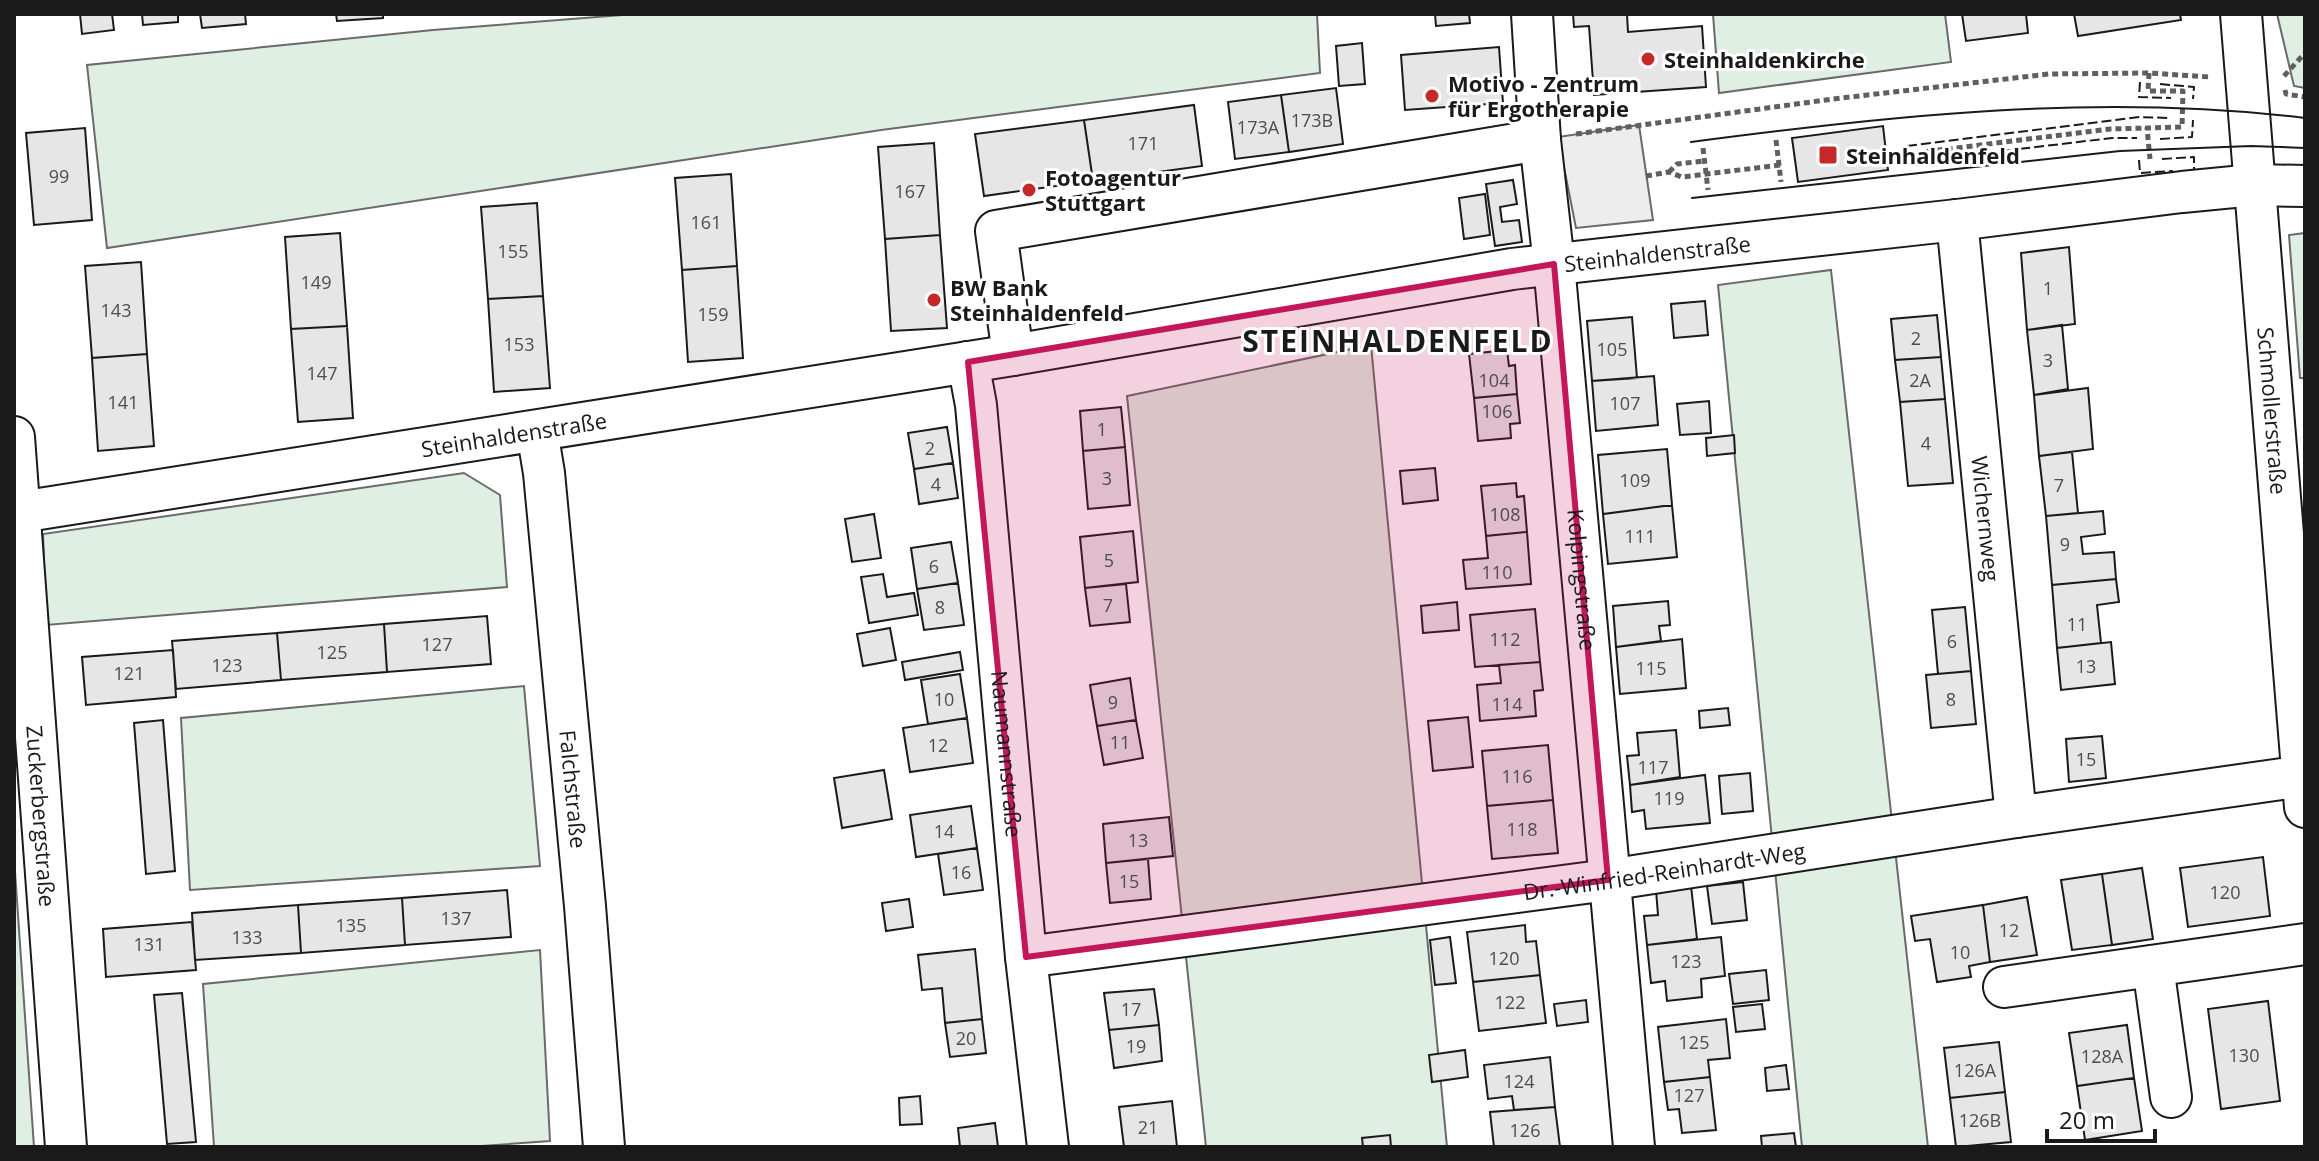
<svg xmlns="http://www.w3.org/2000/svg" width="2319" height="1161" viewBox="0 0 2319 1161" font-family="'Open Sans',sans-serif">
  <rect width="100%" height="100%" fill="#fff"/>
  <path fill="#e0efe3" stroke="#6a6a6a" stroke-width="2" d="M635 14H1317L1320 73 881 130 107 248 87 65 433 30Z
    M1713 14H1945L1951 62 1719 93Z
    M2277 14H2305V88L2294 86Z
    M2305 233V378H2300L2289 235Z
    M1831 270 1928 1147H1802L1718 285Z
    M1371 345 1447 1147H1206L1127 396Z
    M464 473 500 495 507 587 46 625 43 534Z
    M524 686 540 866 190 890 181 718Z
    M14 857 34 1147H14Z
    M540 950 550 1141 467 1147H214L203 984Z"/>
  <path fill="#ededed" stroke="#6a6a6a" stroke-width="2" d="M1639 125 1653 220 1576 228 1558 137Z"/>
  <path fill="#e6e6e6" stroke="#1a1a1a" stroke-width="2" d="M80 14H112L114 30 82 34Z
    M142 14H178V22L143 25Z
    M200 14H245L246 24 202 28Z
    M336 14H383V18L337 21Z
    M1435 14H1469L1470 23 1436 26Z
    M1573 14H1627L1628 32 1702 26 1706 87 1594 95 1589 26 1574 27Z
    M1962 14H2026L2028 33 1966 41Z
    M2074 14H2180L2181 20 2078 36Z
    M1362 43 1365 84 1339 86 1336 46Z
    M1499 47 1503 103 1405 110 1401 55Z
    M1336 88 1343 144 1289 152 1281 95Z
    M1281 95 1289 152 1235 159 1228 102Z
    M1194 105 1202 166 1093 181 1084 120Z
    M1084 120 1093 181 984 196 975 134Z
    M1883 126 1888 170 1798 182 1792 138Z
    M85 128 92 220 34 225 26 133Z
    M934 143 940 235 885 239 878 147Z
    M731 174 737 266 682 270 675 178Z
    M1513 180 1517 204 1500 207 1502 222 1519 220 1522 242 1495 246 1486 184Z
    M1485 194 1490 235 1464 239 1459 198Z
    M537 203 543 296 488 299 481 207Z
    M340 233 347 326 291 329 285 237Z
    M940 235 947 328 891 331 885 239Z
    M2069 247 2075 324 2027 330 2021 253Z
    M141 262 147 354 92 358 85 266Z
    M737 266 743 358 688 362 682 270Z
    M543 296 550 388 494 392 488 299Z
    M1705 301 1708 335 1674 338 1671 304Z
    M1937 315 1941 357 1895 360 1891 319Z
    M1632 317 1637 378 1592 381 1587 321Z
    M2062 325 2068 389 2034 395 2027 330Z
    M347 326 353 418 298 422 291 329Z
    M1507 350 1509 366 1515 365 1517 394 1474 398 1469 354Z
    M147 354 154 446 98 451 92 358Z
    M1941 357 1945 399 1900 402 1895 360Z
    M1654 376 1658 425 1596 431 1592 381Z
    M2088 388 2093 449 2039 456 2034 395Z
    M1517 394 1520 423 1510 424 1511 438 1478 441 1474 398Z
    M1945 399 1953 483 1908 486 1900 402Z
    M1709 401 1711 433 1680 435 1677 404Z
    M1121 407 1125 447 1083 451 1080 411Z
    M947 427 953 463 914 469 908 433Z
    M1734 435 1735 453 1707 456 1706 438Z
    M1125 447 1130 505 1088 509 1083 451Z
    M1667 449 1672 505 1603 514 1598 455Z
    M2072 452 2078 513 2046 516 2039 456Z
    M953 463 958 498 919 504 914 469Z
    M1435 468 1438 500 1403 504 1400 471Z
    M1516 483 1517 497 1524 496 1527 532 1486 536 1481 486Z
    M1672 505 1677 557 1608 564 1603 514Z
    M2103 511 2105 534 2081 537 2083 554 2114 552 2116 579 2052 585 2046 516Z
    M874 514 881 558 852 562 845 519Z
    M1133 531 1138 582 1085 588 1080 537Z
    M1527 532 1531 584 1466 589 1463 560 1488 558 1486 536Z
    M951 542 958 583 917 589 911 548Z
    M883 574 887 597 914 593 918 615 869 623 861 577Z
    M2116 579 2119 602 2097 605 2101 643 2057 648 2052 585Z
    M958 583 964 625 924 630 917 589Z
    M1126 584 1130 622 1090 626 1085 588Z
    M1668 601 1670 625 1659 626 1661 641 1616 647 1613 606Z
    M1457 602 1459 630 1423 633 1421 606Z
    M1965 607 1971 671 1938 674 1932 610Z
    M1535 609 1540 662 1475 667 1470 615Z
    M487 616 491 664 387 672 384 624Z
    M384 624 387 672 281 680 277 633Z
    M890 628 896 660 863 666 857 634Z
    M277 633 281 680 176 689 172 641Z
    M1682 639 1686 688 1620 694 1616 647Z
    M2111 642 2115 684 2061 690 2057 648Z
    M173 650 176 697 86 705 82 657Z
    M960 652 963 670 905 680 902 662Z
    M1540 662 1543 690 1534 691 1536 716 1480 721 1477 685 1501 683 1499 665Z
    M1971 671 1976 724 1931 728 1926 675Z
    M960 674 967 718 928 724 921 680Z
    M1130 678 1136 720 1097 726 1090 685Z
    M1728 708 1730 725 1700 728 1699 711Z
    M1468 717 1473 767 1433 771 1428 721Z
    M967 718 973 763 910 772 903 728Z
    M163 720 175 871 146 874 134 723Z
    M1136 720 1143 758 1104 765 1097 726Z
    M1676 730 1680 777 1630 785 1627 756 1639 755 1637 733Z
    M2102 736 2106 778 2069 782 2066 739Z
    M1548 745 1553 800 1487 806 1482 751Z
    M884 770 892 819 842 828 834 778Z
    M1750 773 1753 811 1722 814 1719 776Z
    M1705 775 1710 823 1646 829 1644 810 1632 812 1630 785Z
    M1553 800 1558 853 1492 859 1487 806Z
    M971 806 977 848 916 857 910 815Z
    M1169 817 1173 856 1106 863 1103 824Z
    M977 848 983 890 944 895 938 854Z
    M2263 857 2270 916 2188 927 2180 868Z
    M1148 859 1151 899 1110 903 1106 863Z
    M2142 868 2153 939 2112 945 2102 874Z
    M2102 874 2112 945 2072 950 2061 880Z
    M1743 882 1747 920 1712 924 1707 886Z
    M1691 886 1697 939 1647 945 1644 916 1658 915 1656 890Z
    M507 890 511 937 405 945 402 898Z
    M2027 897 2037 955 1990 962 1983 905Z
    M402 898 405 945 301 953 298 905Z
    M909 899 913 927 886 931 882 903Z
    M298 905 301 953 195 960 192 913Z
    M1983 905 1990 962 1969 966 1971 977 1937 982 1930 939 1915 941 1911 916Z
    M192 922 196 970 106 977 103 929Z
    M1525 925 1526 942 1536 941 1540 975 1473 982 1467 932Z
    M1450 937 1456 983 1435 985 1430 940Z
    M1721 937 1725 976 1701 979 1702 997 1667 1001 1665 981 1651 983 1647 945Z
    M975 949 982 1019 945 1023 942 988 922 990 918 955Z
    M1766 970 1769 1000 1733 1004 1729 974Z
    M1540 975 1546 1023 1479 1031 1473 982Z
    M1154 989 1159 1025 1109 1030 1104 993Z
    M182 993 196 1142 167 1144 154 995Z
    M1586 1000 1588 1022 1557 1026 1554 1004Z
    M2268 1001 2280 1101 2221 1109 2208 1009Z
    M1762 1004 1765 1029 1736 1032 1733 1007Z
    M982 1019 986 1053 950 1057 945 1023Z
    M1726 1019 1730 1058 1708 1060 1710 1077 1664 1082 1658 1027Z
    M1159 1025 1162 1061 1114 1068 1109 1030Z
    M2127 1025 2134 1078 2077 1086 2069 1033Z
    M1999 1042 2005 1092 1950 1098 1944 1048Z
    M1465 1050 1468 1077 1432 1082 1429 1055Z
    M1550 1057 1555 1107 1514 1110 1512 1096 1488 1099 1484 1065Z
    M1786 1065 1789 1089 1767 1091 1765 1068Z
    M1710 1077 1716 1130 1682 1133 1679 1109 1668 1110 1664 1082Z
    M2134 1078 2142 1131 2085 1140 2077 1086Z
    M2005 1092 2011 1142 1956 1147 1950 1098Z
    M920 1096 922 1124 900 1125 899 1098Z
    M1172 1101 1177 1147H1124L1119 1107Z
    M1555 1107 1560 1147H1494L1490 1112Z
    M995 1123 998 1147H960L958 1128Z
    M1794 1133 1796 1147H1762L1761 1136Z
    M1390 1135 1391 1147H1363L1362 1138Z"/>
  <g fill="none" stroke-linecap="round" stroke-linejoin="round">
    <defs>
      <g id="minor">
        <path id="s1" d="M1532 14 1540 140 1554 264 1634 1147"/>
        <path id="s2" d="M2241 14 2305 807"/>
        <path id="s3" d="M1957 220 2016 817"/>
        <path d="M1013 355 996 231 1540 140"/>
        <path id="s4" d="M968 362 976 405 1026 957 1048 1147"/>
        <path id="s5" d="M537 431 544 473 585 906 604 1147"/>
        <path id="s6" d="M14 437 66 1147"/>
        <path id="s7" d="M14 513 1013 355 1512 269 1957 220 2182 192 2254 185 2305 186"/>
        <path id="s8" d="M1026 957 1608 880 2016 817 2303 776"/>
        <path d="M2153 966 2171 1097"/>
        <path d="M2004 987 2305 944"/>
      </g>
    </defs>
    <use href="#minor" stroke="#1a1a1a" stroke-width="44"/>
    <path stroke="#5f5f5f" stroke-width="5" stroke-dasharray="6 4" stroke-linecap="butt" d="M2149 73 2148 91H2183L2182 127 2147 128 2150 159
      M2284 76 2305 53
      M2285 90 2286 94 2305 97
      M1576 134 1833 99 2049 74 2149 73 2210 77
      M1776 140 1781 182
      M1703 148 1708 190
      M1907 154 2110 129 2147 128
      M1669 172 1677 164 1704 161
      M1646 176 1669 172 1682 177 1780 165"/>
    <use href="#minor" stroke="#fff" stroke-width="40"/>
    <path stroke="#1a1a1a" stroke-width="2" d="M1691 142C1895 115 2100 93 2305 118
      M1692 198 2120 151 2251 146 2305 148"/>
    <path stroke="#1a1a1a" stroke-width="2" stroke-dasharray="10 4" stroke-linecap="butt" d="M2140 82 2139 97 2171 98
      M2160 84 2194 87 2193 99
      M2160 139 2192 137 2193 120
      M1907 146 2139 117 2169 118
      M2162 159 2194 157V170
      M2139 160 2140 173 2173 171
      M1909 162 2112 138H2137"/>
  </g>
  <path fill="#c2185b" fill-opacity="0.2" stroke="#c2185b" stroke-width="6" stroke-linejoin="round" d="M1554 264 1608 880 1026 957 968 362Z"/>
  <g fill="#c62828" stroke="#fff" stroke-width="3">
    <circle cx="1648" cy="59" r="8"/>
    <circle cx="1432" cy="96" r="8"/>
    <rect x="1818" y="145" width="20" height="20" rx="4"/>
    <circle cx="1029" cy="190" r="8"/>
    <circle cx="934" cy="300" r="8"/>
  </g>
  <g text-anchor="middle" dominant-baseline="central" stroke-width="6" stroke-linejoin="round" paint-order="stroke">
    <g font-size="18" fill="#4d4d4d">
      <text x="1312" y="120">173B</text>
      <text x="1258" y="127">173A</text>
      <text x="1143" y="143">171</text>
      <text x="59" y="176">99</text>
      <text x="910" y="191">167</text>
      <text x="706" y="222">161</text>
      <text x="513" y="251">155</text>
      <text x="316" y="282">149</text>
      <text x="2048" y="288">1</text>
      <text x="116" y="310">143</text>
      <text x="713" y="314">159</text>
      <text x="1916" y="338">2</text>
      <text x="519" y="344">153</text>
      <text x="1612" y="349">105</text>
      <text x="2048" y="360">3</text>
      <text x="322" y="373">147</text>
      <text x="1494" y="380">104</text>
      <text x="1920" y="380">2A</text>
      <text x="123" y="402">141</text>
      <text x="1625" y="403">107</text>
      <text x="1497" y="411">106</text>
      <text x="1102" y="429">1</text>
      <text x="1926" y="443">4</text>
      <text x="930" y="448">2</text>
      <text x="1107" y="478">3</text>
      <text x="1635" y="480">109</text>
      <text x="936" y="484">4</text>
      <text x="2059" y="485">7</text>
      <text x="1505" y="514">108</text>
      <text x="1640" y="536">111</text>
      <text x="2065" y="544">9</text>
      <text x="1109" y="560">5</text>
      <text x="934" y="566">6</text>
      <text x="1497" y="572">110</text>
      <text x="1108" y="605">7</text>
      <text x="940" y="607">8</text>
      <text x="2077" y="624">11</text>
      <text x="1505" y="639">112</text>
      <text x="1952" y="641">6</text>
      <text x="437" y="644">127</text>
      <text x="332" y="652">125</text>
      <text x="227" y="665">123</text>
      <text x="2086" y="666">13</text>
      <text x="1651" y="668">115</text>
      <text x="129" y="673">121</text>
      <text x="944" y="699">10</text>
      <text x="1951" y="699">8</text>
      <text x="1113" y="702">9</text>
      <text x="1507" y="704">114</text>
      <text x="1120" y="742">11</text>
      <text x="938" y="745">12</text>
      <text x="2086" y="759">15</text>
      <text x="1653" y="767">117</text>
      <text x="1517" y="776">116</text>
      <text x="1669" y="798">119</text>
      <text x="1522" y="829">118</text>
      <text x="944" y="831">14</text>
      <text x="1138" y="840">13</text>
      <text x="961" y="872">16</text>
      <text x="1129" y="881">15</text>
      <text x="2225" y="892">120</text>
      <text x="456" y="918">137</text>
      <text x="351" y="925">135</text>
      <text x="2009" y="930">12</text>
      <text x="247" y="937">133</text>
      <text x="149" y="944">131</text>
      <text x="1960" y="952">10</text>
      <text x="1504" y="958">120</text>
      <text x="1686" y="961">123</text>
      <text x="1510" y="1002">122</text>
      <text x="1131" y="1009">17</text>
      <text x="966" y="1038">20</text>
      <text x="1694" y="1042">125</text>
      <text x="1136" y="1046">19</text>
      <text x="2244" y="1055">130</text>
      <text x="2102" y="1056">128A</text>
      <text x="1975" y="1070">126A</text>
      <text x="1519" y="1081">124</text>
      <text x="1689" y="1095">127</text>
      <text x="1980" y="1120">126B</text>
      <text x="1148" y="1127">21</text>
      <text x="1525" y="1130">126</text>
    </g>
    <g font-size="22" font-weight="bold" fill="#1a1a1a" stroke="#fff" text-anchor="start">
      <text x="1664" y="59">Steinhaldenkirche</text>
      <text x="1448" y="83">Motivo - Zentrum<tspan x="1448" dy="25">für Ergotherapie</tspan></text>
      <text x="1846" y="155">Steinhaldenfeld</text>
      <text x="1045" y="177">Fotoagentur<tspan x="1045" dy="25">Stuttgart</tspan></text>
      <text x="950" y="287">BW Bank<tspan x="950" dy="25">Steinhaldenfeld</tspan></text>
    </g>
    <g font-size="22" fill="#1a1a1a" stroke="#fff">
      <text stroke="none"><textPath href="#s7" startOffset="1664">Steinhaldenstraße</textPath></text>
      <text stroke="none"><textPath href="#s2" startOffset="398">Schmollerstraße</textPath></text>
      <text stroke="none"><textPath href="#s7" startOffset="506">Steinhaldenstraße</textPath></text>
      <text stroke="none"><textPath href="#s3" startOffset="300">Wichernweg</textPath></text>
      <text stroke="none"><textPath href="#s1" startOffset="568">Kolpingstraße</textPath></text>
      <text stroke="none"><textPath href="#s4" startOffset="394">Naumannstraße</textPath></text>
      <text stroke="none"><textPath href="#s5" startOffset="360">Falchstraße</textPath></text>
      <text stroke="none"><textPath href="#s6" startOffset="380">Zuckerbergstraße</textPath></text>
      <text stroke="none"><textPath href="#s8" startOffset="644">Dr.-Winfried-Reinhardt-Weg</textPath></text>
    </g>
    <g font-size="30" font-weight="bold" letter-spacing="2" fill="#1a1a1a" stroke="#fff">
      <text x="1398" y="340">STEINHALDENFELD</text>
    </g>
  </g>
  <rect width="2319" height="1161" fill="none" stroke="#1a1a1a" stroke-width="32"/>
  <path d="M2047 1129v12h108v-12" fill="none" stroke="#1a1a1a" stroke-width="4"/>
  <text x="2059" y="1129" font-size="24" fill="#1a1a1a" stroke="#ffffff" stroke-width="6" paint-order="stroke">20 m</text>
</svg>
